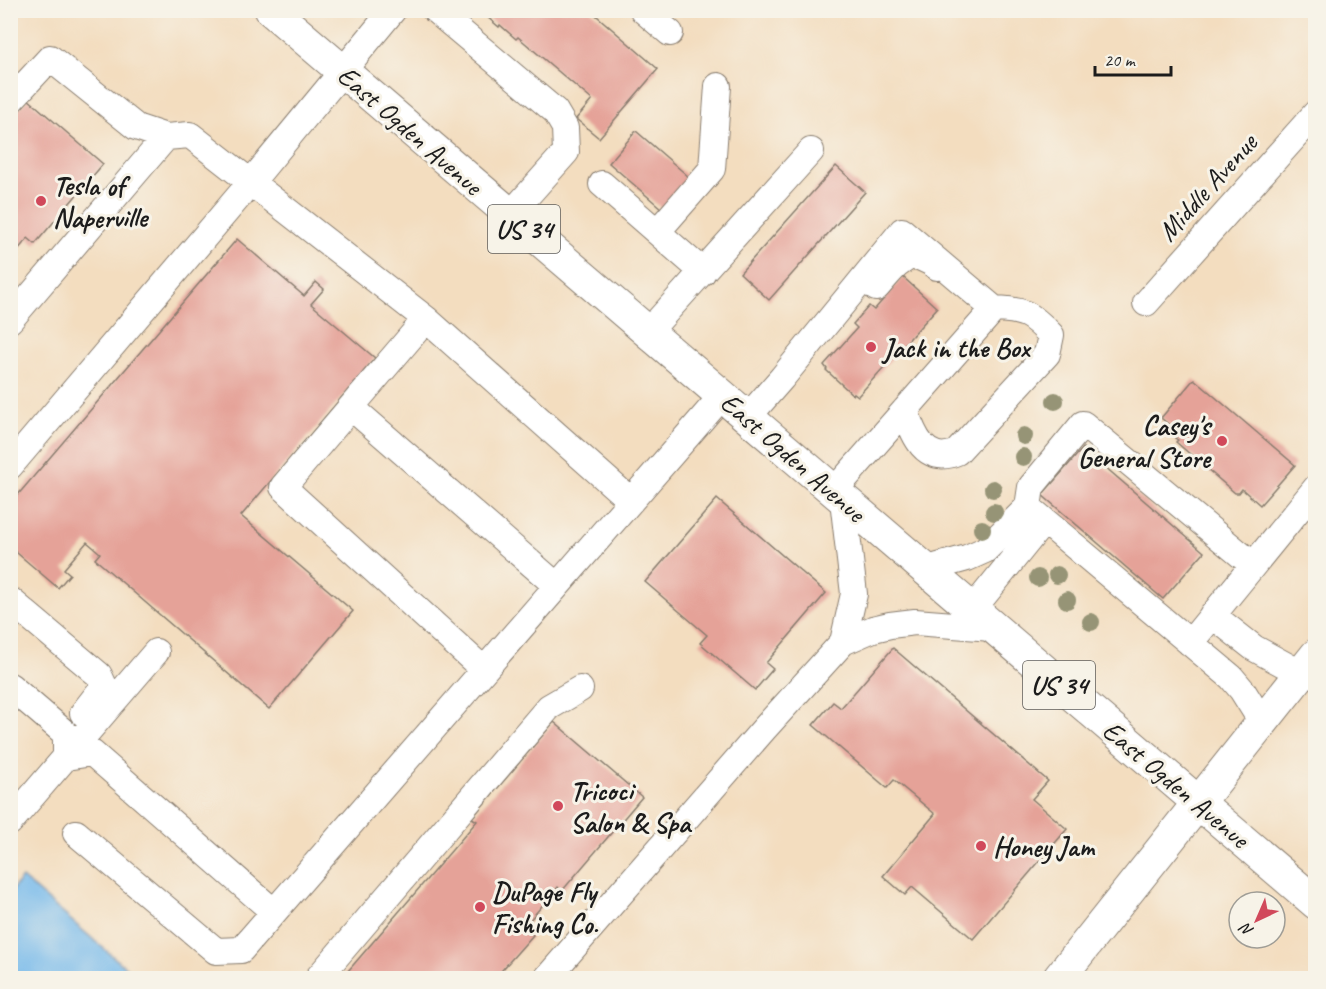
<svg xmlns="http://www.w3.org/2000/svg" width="1326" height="989" viewBox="0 0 1326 989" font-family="Caveat,sans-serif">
  <rect width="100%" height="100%" fill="#f7f3e8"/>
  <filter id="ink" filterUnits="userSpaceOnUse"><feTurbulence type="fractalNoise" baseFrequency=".0167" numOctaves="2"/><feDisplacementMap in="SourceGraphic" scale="12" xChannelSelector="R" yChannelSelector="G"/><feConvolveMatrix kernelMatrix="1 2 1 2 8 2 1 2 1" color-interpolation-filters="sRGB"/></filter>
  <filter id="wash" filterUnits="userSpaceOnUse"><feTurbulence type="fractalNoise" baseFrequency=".008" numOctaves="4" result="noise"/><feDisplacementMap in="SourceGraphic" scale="24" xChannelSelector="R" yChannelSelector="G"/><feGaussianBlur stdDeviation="1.35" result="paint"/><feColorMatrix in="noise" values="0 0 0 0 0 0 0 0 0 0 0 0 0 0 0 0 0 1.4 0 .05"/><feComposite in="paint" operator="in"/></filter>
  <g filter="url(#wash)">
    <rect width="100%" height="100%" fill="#f3ddbf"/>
    <path fill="#76b9eb" stroke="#496a84" stroke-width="1.5" d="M22 878 138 978H11V891Z"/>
    <g id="blocks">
      <path fill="#e5a298" d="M479 10H590L658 69 599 138 576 119 592 100 518 37 516 39 500 25 499 27Z
        M28 99 103 164 35 244 28 238 10 259V119Z
        M636 131 689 177 662 209 609 163Z
        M836 166 865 192 769 300 740 273Z
        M237 239 304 296 316 282 324 289 311 304 375 358 241 516 353 611 269 709 95 559 100 553 87 542 64 569 70 574 58 588 10 547V504Z
        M903 277 937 308 858 396 854 393 853 395 826 370 827 369 824 365 857 328 853 324 869 306 874 310Z
        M1194 379 1295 465 1260 505 1242 489 1239 493H1235L1176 442 1178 440 1175 438 1179 433 1161 418Z
        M1083 448 1204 552 1163 599 1042 495Z
        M717 499 826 593 766 663 773 669 755 690 700 643 707 635 645 582Z
        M893 648 1048 781 1032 799 1067 829 973 939 912 887 905 895 883 876 935 814 894 780 887 788 813 725 833 702 841 708Z
        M554 722 642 797 562 891 558 887 524 927 533 935 495 978H342L477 821 472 818Z"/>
    </g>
  </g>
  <g filter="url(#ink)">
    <use href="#blocks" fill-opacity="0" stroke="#887c6e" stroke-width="1.5"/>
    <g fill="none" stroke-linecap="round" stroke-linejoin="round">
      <defs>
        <path id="minor" d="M435 10 555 111 565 128 566 152 509 216
          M643 10 670 33
          M10 101 50 58 136 127 166 137 190 135 426 319 631 501
          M602 184 703 272
          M657 232 712 169 718 86
          M876 288C888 275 897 260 915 255L930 262 937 267
          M1146 303 1316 113
          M426 319 283 487 484 670
          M10 320 166 137
          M648 332 811 151
          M351 407 557 586
          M905 410C913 434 925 466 957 452L1047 354 1051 335C1030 313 1024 310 994 309
          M747 418 782 378 902 231 994 309 833 492
          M10 466 252 181 393 10
          M1253 565 1083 424 1031 487 1028 507 1231 677 1242 690 1262 722
          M924 570 967 558 985 550 1028 507
          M10 600 99 675 104 686 83 713
          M972 610 1044 521
          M1212 615 1254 648 1300 673
          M843 642 854 594 843 500
          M1190 643 1316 488
          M10 686 66 734V757
          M66 757 92 753 274 912
          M10 822 156 652
          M76 833 216 951 241 950 722 396
          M318 978 549 707 580 689
          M547 978 764 729 843 642 873 629 890 625 915 622 992 628"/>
        <path id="major" d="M271 10 1316 903
          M1059 978 1316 655"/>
      </defs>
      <use href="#minor" stroke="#887c6e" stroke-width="28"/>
      <use href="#major" stroke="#887c6e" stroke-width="34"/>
      <use href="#minor" stroke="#fff" stroke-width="26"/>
      <use href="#major" stroke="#fff" stroke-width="32"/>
    </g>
    <g fill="#969476">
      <circle cx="1055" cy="401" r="9"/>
      <circle cx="1024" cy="436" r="9"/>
      <circle cx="1023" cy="457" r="9"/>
      <circle cx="993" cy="489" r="9"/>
      <circle cx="994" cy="512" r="9"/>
      <circle cx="982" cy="529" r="9"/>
      <circle cx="1057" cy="575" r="9"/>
      <circle cx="1038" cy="578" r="9"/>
      <circle cx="1067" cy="600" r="9"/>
      <circle cx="1091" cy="622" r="9"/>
    </g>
  </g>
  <g fill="#d1495b" stroke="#f7f3e8" stroke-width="2">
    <circle cx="41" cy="201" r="6"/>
    <circle cx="871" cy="347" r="6"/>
    <circle cx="1222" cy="441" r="6"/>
    <circle cx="558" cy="806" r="6"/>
    <circle cx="981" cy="846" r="6"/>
    <circle cx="480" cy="907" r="6"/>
  </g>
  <g text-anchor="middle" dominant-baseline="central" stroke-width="6" stroke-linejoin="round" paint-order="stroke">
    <g fill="#f7f3e8" stroke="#5e5c59" stroke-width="1.5">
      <rect x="488" y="205" width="72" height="48" rx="4.5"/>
      <rect x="1023" y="661" width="72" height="48" rx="4.5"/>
    </g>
    <g font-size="27" font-weight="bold" fill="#1c1c1c">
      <text x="524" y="229">US 34</text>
      <text x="1059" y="685">US 34</text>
    </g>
    <g font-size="28" fill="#1c1c1c" stroke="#f7f3e8">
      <text transform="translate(410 130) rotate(41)">East Ogden Avenue</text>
      <text transform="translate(1207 187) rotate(-48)">Middle Avenue</text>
      <text transform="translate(793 457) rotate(41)">East Ogden Avenue</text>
      <text transform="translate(1176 784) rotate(40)">East Ogden Avenue</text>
    </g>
    <g font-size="28" font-weight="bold" fill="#1c1c1c" stroke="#f7f3e8" text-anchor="start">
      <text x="53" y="185">Tesla of<tspan x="53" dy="32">Naperville</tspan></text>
      <text x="883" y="347">Jack in the Box</text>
      <text x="1210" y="425" text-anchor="end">Casey's<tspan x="1210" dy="32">General Store</tspan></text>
      <text x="570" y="790">Tricoci<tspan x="570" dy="32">Salon &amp; Spa</tspan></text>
      <text x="993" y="846">Honey Jam</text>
      <text x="492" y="891">DuPage Fly<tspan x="492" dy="32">Fishing Co.</tspan></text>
    </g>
  </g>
  <rect width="1326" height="989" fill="none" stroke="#f7f3e8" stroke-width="36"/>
  <g transform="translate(1257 920) rotate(224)"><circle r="28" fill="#f7f3e8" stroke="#9f9d96" stroke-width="1.5"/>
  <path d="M0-4.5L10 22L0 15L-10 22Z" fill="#d1495b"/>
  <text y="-9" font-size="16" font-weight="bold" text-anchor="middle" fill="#1c1c1c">N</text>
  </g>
  <path d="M1095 66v9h76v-9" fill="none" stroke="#1c1c1c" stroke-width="3"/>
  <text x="1104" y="66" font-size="18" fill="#1c1c1c" stroke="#f7f3e8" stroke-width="4.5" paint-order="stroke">20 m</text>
</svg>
